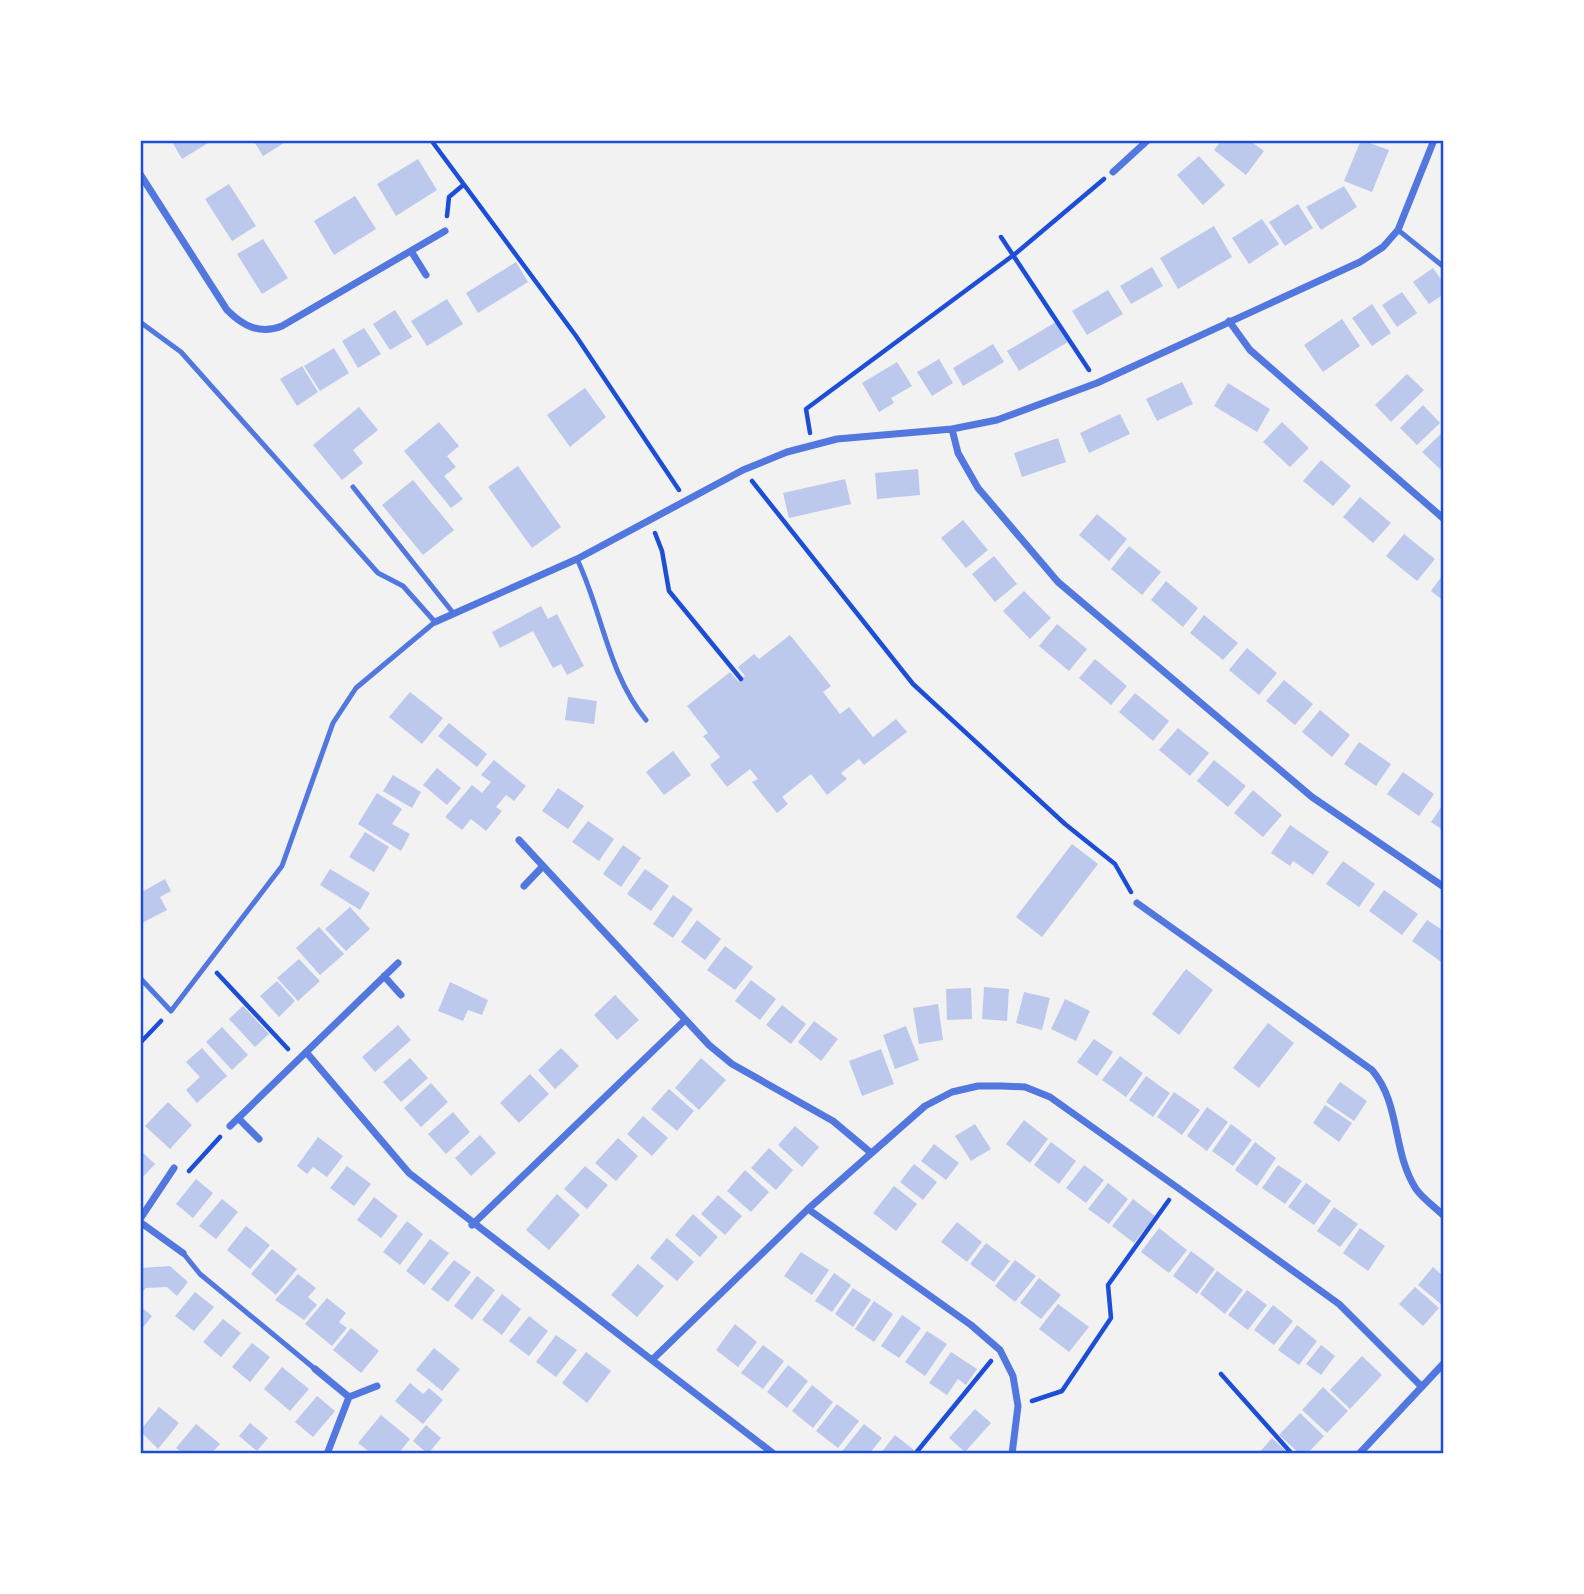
<svg xmlns="http://www.w3.org/2000/svg" width="1584" height="1594" viewBox="0 0 1584 1594" font-family="'Noto Sans',sans-serif">
  <rect width="100%" height="100%" fill="#f2f2f2"/>
  <path fill="#bdc9ec" d="M171 140H213L182 159Z
    M253 140H289L263 156Z
    M1222 140H1249L1264 151 1246 175 1214 150Z
    M1361 140 1389 150 1372 192 1344 181Z
    M1199 156 1225 185 1203 205 1177 175Z
    M418 159 437 190 396 216 377 184Z
    M229 184 256 226 232 241 205 199Z
    M1344 186 1357 207 1321 230 1306 207Z
    M355 196 376 229 334 255 314 221Z
    M1298 204 1313 228 1285 246 1269 222Z
    M1262 219 1279 244 1249 264 1232 238Z
    M1214 226 1232 257 1178 289 1160 258Z
    M263 239 288 278 262 294 237 254Z
    M516 262 528 282 478 313 466 293Z
    M1152 267 1163 286 1131 304 1120 286Z
    M1433 268 1444 284V294L1429 304 1413 282Z
    M1108 290 1123 314 1087 335 1072 311Z
    M1402 292 1417 313 1397 327 1382 305Z
    M447 299 463 324 427 346 411 321Z
    M1372 304 1391 333 1372 346 1352 318Z
    M395 310 412 337 390 350 373 324Z
    M1342 319 1360 346 1323 372 1304 345Z
    M1056 322 1068 342 1019 371 1007 351Z
    M364 328 381 354 358 368 342 341Z
    M993 344 1004 362 963 386 953 368Z
    M334 348 349 373 320 391 304 366Z
    M939 359 953 383 932 396 917 372Z
    M897 362 912 386 891 398 894 403 879 412 862 383Z
    M302 366 318 392 297 406 280 379Z
    M1407 374 1424 390 1391 422 1375 405Z
    M1182 382 1193 404 1157 421 1146 399Z
    M1228 383 1270 409 1257 432 1214 406Z
    M585 388 606 417 570 447 547 415Z
    M1423 405 1440 423 1417 445 1400 428Z
    M359 407 378 430 353 450 363 463 342 480 313 445Z
    M1120 414 1130 434 1089 453 1080 433Z
    M439 422 459 446 447 456 456 467 444 476 463 499 451 508 404 451Z
    M1282 422 1309 448 1290 467 1263 442Z
    M1444 431V465L1440 469 1422 452Z
    M1058 438 1066 462 1022 477 1014 453Z
    M1321 460 1351 486 1333 506 1303 481Z
    M518 466 561 527 532 548 488 487Z
    M918 469 920 495 877 499 875 473Z
    M845 479 851 504 789 518 783 493Z
    M413 480 454 530 423 555 382 505Z
    M1360 497 1391 523 1373 543 1343 517Z
    M1097 514 1127 539 1109 561 1079 535Z
    M963 520 988 550 966 568 941 538Z
    M1404 534 1435 559 1417 581 1386 556Z
    M1129 546 1161 572 1142 595 1111 569Z
    M994 556 1017 584 995 602 972 574Z
    M1444 573V601L1431 591Z
    M1166 581 1198 608 1183 627 1151 600Z
    M1024 591 1051 618 1030 639 1003 611Z
    M541 606 548 619 557 614 584 666 567 675 561 664 553 668 533 631 500 648 492 632Z
    M1204 615 1238 643 1223 660 1190 633Z
    M1057 624 1087 649 1069 671 1039 646Z
    M790 635 831 686 823 692 840 714 849 707 873 737 896 719 907 732 864 765 859 759 841 773 847 779 827 795 811 774 782 797 788 804 777 813 752 782 758 779 750 769 727 787 710 765 720 757 703 736 708 733 687 706 730 672 738 681 745 676 738 667 754 654 759 659Z
    M1247 648 1277 673 1259 695 1229 670Z
    M1095 659 1127 686 1111 705 1079 678Z
    M1284 680 1313 704 1295 725 1266 701Z
    M410 692 443 718 422 744 389 717Z
    M1135 693 1169 721 1153 741 1119 712Z
    M568 697 597 701 594 724 565 720Z
    M1320 710 1350 735 1332 757 1302 732Z
    M449 723 487 754 477 767 438 736Z
    M1178 728 1209 753 1190 776 1159 750Z
    M1359 742 1391 764 1376 786 1344 764Z
    M673 751 691 775 664 795 646 772Z
    M494 760 526 786 514 801 506 795 496 807 502 811 486 831 471 819 462 830 445 817 472 785 482 793 491 782 481 775Z
    M1214 760 1246 786 1228 807 1197 781Z
    M437 768 461 788 447 805 423 785Z
    M1403 772 1434 794 1419 816 1387 794Z
    M393 775 421 792 412 808 383 791Z
    M558 788 584 806 568 829 542 811Z
    M1253 790 1282 815 1263 837 1234 813Z
    M377 793 402 809 392 824 410 834 401 851 358 824Z
    M1444 803V831L1431 822Z
    M588 821 614 839 599 861 572 842Z
    M1290 825 1329 852 1313 875 1293 861 1290 866 1271 853Z
    M365 832 389 847 374 872 349 857Z
    M1072 844 1098 864 1042 937 1016 917Z
    M623 845 641 858 621 887 603 874Z
    M1343 861 1375 884 1359 907 1326 884Z
    M330 869 370 893 360 910 320 885Z
    M645 869 669 886 651 911 627 894Z
    M165 879 171 891 160 897 167 910 140 924V893Z
    M1384 890 1418 914 1402 935 1369 911Z
    M673 895 693 909 673 938 653 924Z
    M350 907 370 929 346 951 325 929Z
    M697 920 721 939 705 960 681 942Z
    M1427 920 1444 931V964L1412 941Z
    M319 927 344 954 320 975 296 948Z
    M725 946 753 967 735 990 707 970Z
    M299 959 320 981 298 1001 277 978Z
    M1186 969 1213 990 1179 1035 1152 1014Z
    M751 980 776 999 760 1020 735 1001Z
    M277 981 295 1001 279 1017 260 996Z
    M450 982 488 1000 482 1015 468 1010 463 1021 438 1011Z
    M984 987 1009 989 1007 1021 982 1019Z
    M971 988 972 1019 947 1020 946 989Z
    M1024 992 1050 998 1042 1030 1016 1023Z
    M615 995 639 1020 617 1040 594 1015Z
    M1065 999 1090 1011 1076 1041 1051 1029Z
    M938 1004 943 1040 919 1044 913 1008Z
    M782 1005 806 1024 791 1044 766 1025Z
    M243 1006 269 1034 255 1047 229 1019Z
    M814 1021 838 1039 821 1061 798 1042Z
    M1268 1023 1294 1043 1259 1088 1233 1068Z
    M398 1025 411 1040 375 1072 362 1057Z
    M906 1026 919 1060 895 1069 883 1035Z
    M222 1027 248 1055 232 1070 206 1042Z
    M1094 1039 1113 1052 1097 1076 1077 1062Z
    M202 1048 227 1076 197 1103 186 1090 200 1077 186 1062Z
    M561 1048 579 1066 555 1089 538 1070Z
    M881 1049 894 1084 862 1096 849 1061Z
    M1120 1056 1143 1073 1126 1097 1102 1080Z
    M410 1058 428 1078 401 1102 383 1082Z
    M701 1058 726 1080 699 1110 675 1088Z
    M530 1074 549 1094 519 1123 500 1103Z
    M1146 1076 1170 1093 1153 1117 1129 1100Z
    M1340 1082 1367 1101 1354 1121 1326 1102Z
    M431 1083 448 1102 421 1127 404 1108Z
    M669 1089 694 1111 677 1131 651 1109Z
    M1174 1092 1200 1110 1182 1135 1157 1117Z
    M168 1102 192 1125 170 1149 145 1126Z
    M1325 1105 1352 1123 1339 1142 1313 1123Z
    M1207 1107 1228 1122 1207 1151 1187 1136Z
    M453 1112 470 1132 446 1154 428 1134Z
    M643 1116 668 1138 652 1156 627 1134Z
    M1024 1120 1048 1139 1030 1163 1006 1144Z
    M975 1124 991 1149 971 1161 955 1136Z
    M1231 1124 1252 1140 1233 1166 1212 1151Z
    M795 1126 819 1147 802 1167 778 1145Z
    M480 1135 496 1153 471 1176 455 1158Z
    M318 1137 343 1156 327 1177 313 1167 307 1174 297 1166Z
    M618 1138 638 1156 616 1181 595 1163Z
    M1051 1142 1076 1161 1059 1184 1034 1165Z
    M1255 1142 1276 1158 1257 1186 1235 1170Z
    M934 1144 959 1163 946 1180 921 1161Z
    M769 1148 793 1170 776 1190 751 1168Z
    M140 1150 155 1164 140 1180Z
    M914 1164 937 1182 923 1200 900 1182Z
    M1084 1165 1104 1180 1086 1203 1066 1188Z
    M1278 1165 1302 1181 1285 1204 1262 1188Z
    M347 1166 371 1184 354 1206 330 1188Z
    M585 1166 608 1185 587 1209 564 1189Z
    M745 1170 769 1192 751 1212 727 1191Z
    M196 1179 213 1193 193 1218 176 1204Z
    M1108 1183 1128 1199 1109 1224 1088 1209Z
    M1306 1183 1331 1201 1314 1225 1288 1207Z
    M894 1186 917 1204 896 1231 873 1213Z
    M557 1194 580 1215 549 1250 526 1230Z
    M718 1195 742 1216 725 1235 701 1214Z
    M374 1197 398 1216 381 1238 357 1220Z
    M222 1199 238 1212 216 1239 199 1226Z
    M1133 1199 1155 1216 1134 1243 1112 1226Z
    M1334 1207 1358 1224 1340 1247 1317 1231Z
    M693 1214 718 1237 700 1257 675 1235Z
    M407 1221 423 1234 400 1265 383 1252Z
    M957 1222 982 1242 967 1262 941 1242Z
    M246 1226 270 1245 250 1269 227 1250Z
    M1159 1228 1187 1250 1169 1273 1141 1252Z
    M1360 1228 1385 1246 1368 1271 1343 1253Z
    M667 1238 694 1262 677 1281 650 1258Z
    M430 1239 449 1253 424 1285 406 1271Z
    M986 1243 1010 1261 994 1282 970 1264Z
    M272 1249 297 1269 276 1295 251 1274Z
    M1191 1251 1215 1269 1197 1294 1173 1276Z
    M801 1252 829 1270 812 1295 784 1276Z
    M454 1260 471 1272 448 1302 431 1289Z
    M1015 1260 1036 1276 1015 1302 995 1286Z
    M638 1264 664 1286 637 1317 611 1295Z
    M170 1266 188 1282 177 1296 167 1287 146 1288 140 1295V1268Z
    M1433 1267 1444 1277 1442 1305 1418 1285Z
    M1217 1271 1243 1290 1225 1314 1200 1294Z
    M834 1273 851 1285 832 1312 815 1301Z
    M298 1274 316 1288 308 1297 317 1305 304 1320 275 1300Z
    M477 1276 495 1290 472 1320 454 1306Z
    M1039 1278 1061 1295 1041 1319 1020 1303Z
    M1415 1287 1439 1308 1423 1326 1399 1304Z
    M853 1288 871 1300 853 1327 835 1314Z
    M1247 1290 1267 1305 1248 1330 1228 1315Z
    M195 1292 214 1307 194 1331 175 1316Z
    M502 1294 521 1309 502 1335 482 1320Z
    M327 1298 346 1313 339 1322 347 1328 332 1346 305 1324Z
    M874 1301 893 1314 874 1342 855 1329Z
    M1058 1304 1089 1327 1069 1352 1039 1329Z
    M1273 1305 1293 1321 1274 1345 1254 1330Z
    M140 1306 152 1316 140 1331Z
    M902 1315 921 1328 899 1358 881 1346Z
    M529 1316 548 1331 529 1356 509 1341Z
    M223 1319 241 1333 221 1357 203 1342Z
    M735 1324 757 1342 738 1367 716 1350Z
    M1297 1325 1317 1341 1299 1365 1278 1350Z
    M351 1328 379 1351 361 1373 333 1350Z
    M927 1331 947 1344 925 1376 905 1362Z
    M556 1335 577 1350 556 1377 536 1362Z
    M252 1343 270 1357 250 1382 232 1367Z
    M763 1345 784 1361 763 1389 741 1373Z
    M1321 1345 1335 1356 1321 1375 1306 1364Z
    M434 1348 460 1369 442 1391 416 1370Z
    M586 1352 611 1371 587 1403 562 1383Z
    M951 1352 977 1369 966 1385 958 1379 947 1395 929 1383Z
    M1362 1356 1382 1375 1350 1409 1330 1390Z
    M788 1365 808 1381 787 1408 767 1392Z
    M282 1367 309 1389 290 1411 264 1389Z
    M410 1383 423 1394 429 1388 443 1400 423 1424 395 1401Z
    M812 1385 833 1402 813 1428 792 1411Z
    M1323 1387 1348 1411 1327 1433 1302 1410Z
    M317 1396 335 1411 313 1437 295 1422Z
    M837 1404 859 1421 838 1448 816 1431Z
    M159 1407 179 1423 158 1449 140 1431Z
    M975 1409 991 1423 965 1452 949 1438Z
    M1300 1413 1324 1436 1307 1454H1300L1279 1435Z
    M381 1415 410 1439 398 1454H372L358 1443Z
    M250 1423 268 1438 257 1451 239 1436Z
    M196 1424 220 1444 211 1454H183L176 1448Z
    M864 1424 882 1438 869 1454H840Z
    M426 1425 441 1438 428 1454 413 1441Z
    M895 1435 914 1450 910 1454H880Z
    M1272 1438 1289 1454H1258Z"/>
  <g fill="none" stroke-linecap="round" stroke-linejoin="round">
    <path stroke="#1d4ed8" stroke-width="4.5" d="M431 140 576 336 679 490
      M447 216 449 197 462 186
      M1001 237 1089 370
      M810 433 806 409 1015 254 1104 179
      M752 481 913 684 1065 824 1115 864 1131 892
      M655 533 662 551 669 591 741 679
      M217 973 288 1049
      M140 1043 161 1021
      M189 1171 220 1137
      M1221 1374 1292 1454
      M1032 1401 1062 1391 1111 1318 1108 1285 1169 1200
      M915 1454 991 1361"/>
    <path stroke="#5277de" stroke-width="5" d="M1398 230 1444 267
      M140 322 181 352 378 573 403 586 435 622 356 688 333 723 282 866 171 1011 140 978
      M353 487 454 614
      M577 559C602 611 608 674 646 720
      M183 1253 200 1274 315 1369"/>
    <path stroke="#5277de" stroke-width="7" d="M1113 172 1148 140
      M140 174 227 310C243 326 260 335 282 326L445 231
      M411 251 426 275
      M1229 321 1250 350 1444 519
      M952 429 958 453 978 488 1058 582 1312 797 1444 887
      M435 622 577 559 743 470 787 452 837 439 952 429 997 420 1097 383 1360 262 1383 247 1398 230 1434 140
      M519 840 709 1045 732 1064 833 1121 870 1152
      M524 886 543 866
      M1137 903 1372 1070C1401 1104 1392 1152 1416 1189 1423 1199 1435 1207 1444 1216
      M384 976 401 995
      M306 1052 409 1173 774 1454
      M238 1118 259 1139
      M230 1126 398 963
      M808 1209 971 1325 1000 1350 1013 1376 1018 1406 1012 1454
      M140 1219 174 1168
      M140 1222 183 1253
      M472 1225 685 1020
      M652 1360 808 1209 925 1106 952 1092 978 1086H1002L1025 1087 1050 1097 1178 1188 1339 1304 1421 1386
      M315 1369 349 1397 327 1454
      M349 1397 377 1386
      M1359 1454 1444 1363"/>
  </g>
  <rect width="1584" height="1594" fill="none" stroke="#ffffff" stroke-width="284"/>
  <rect x="142" y="142" width="1300" height="1310" fill="none" stroke="#1d4ed8" stroke-width="2.5"/>
</svg>
